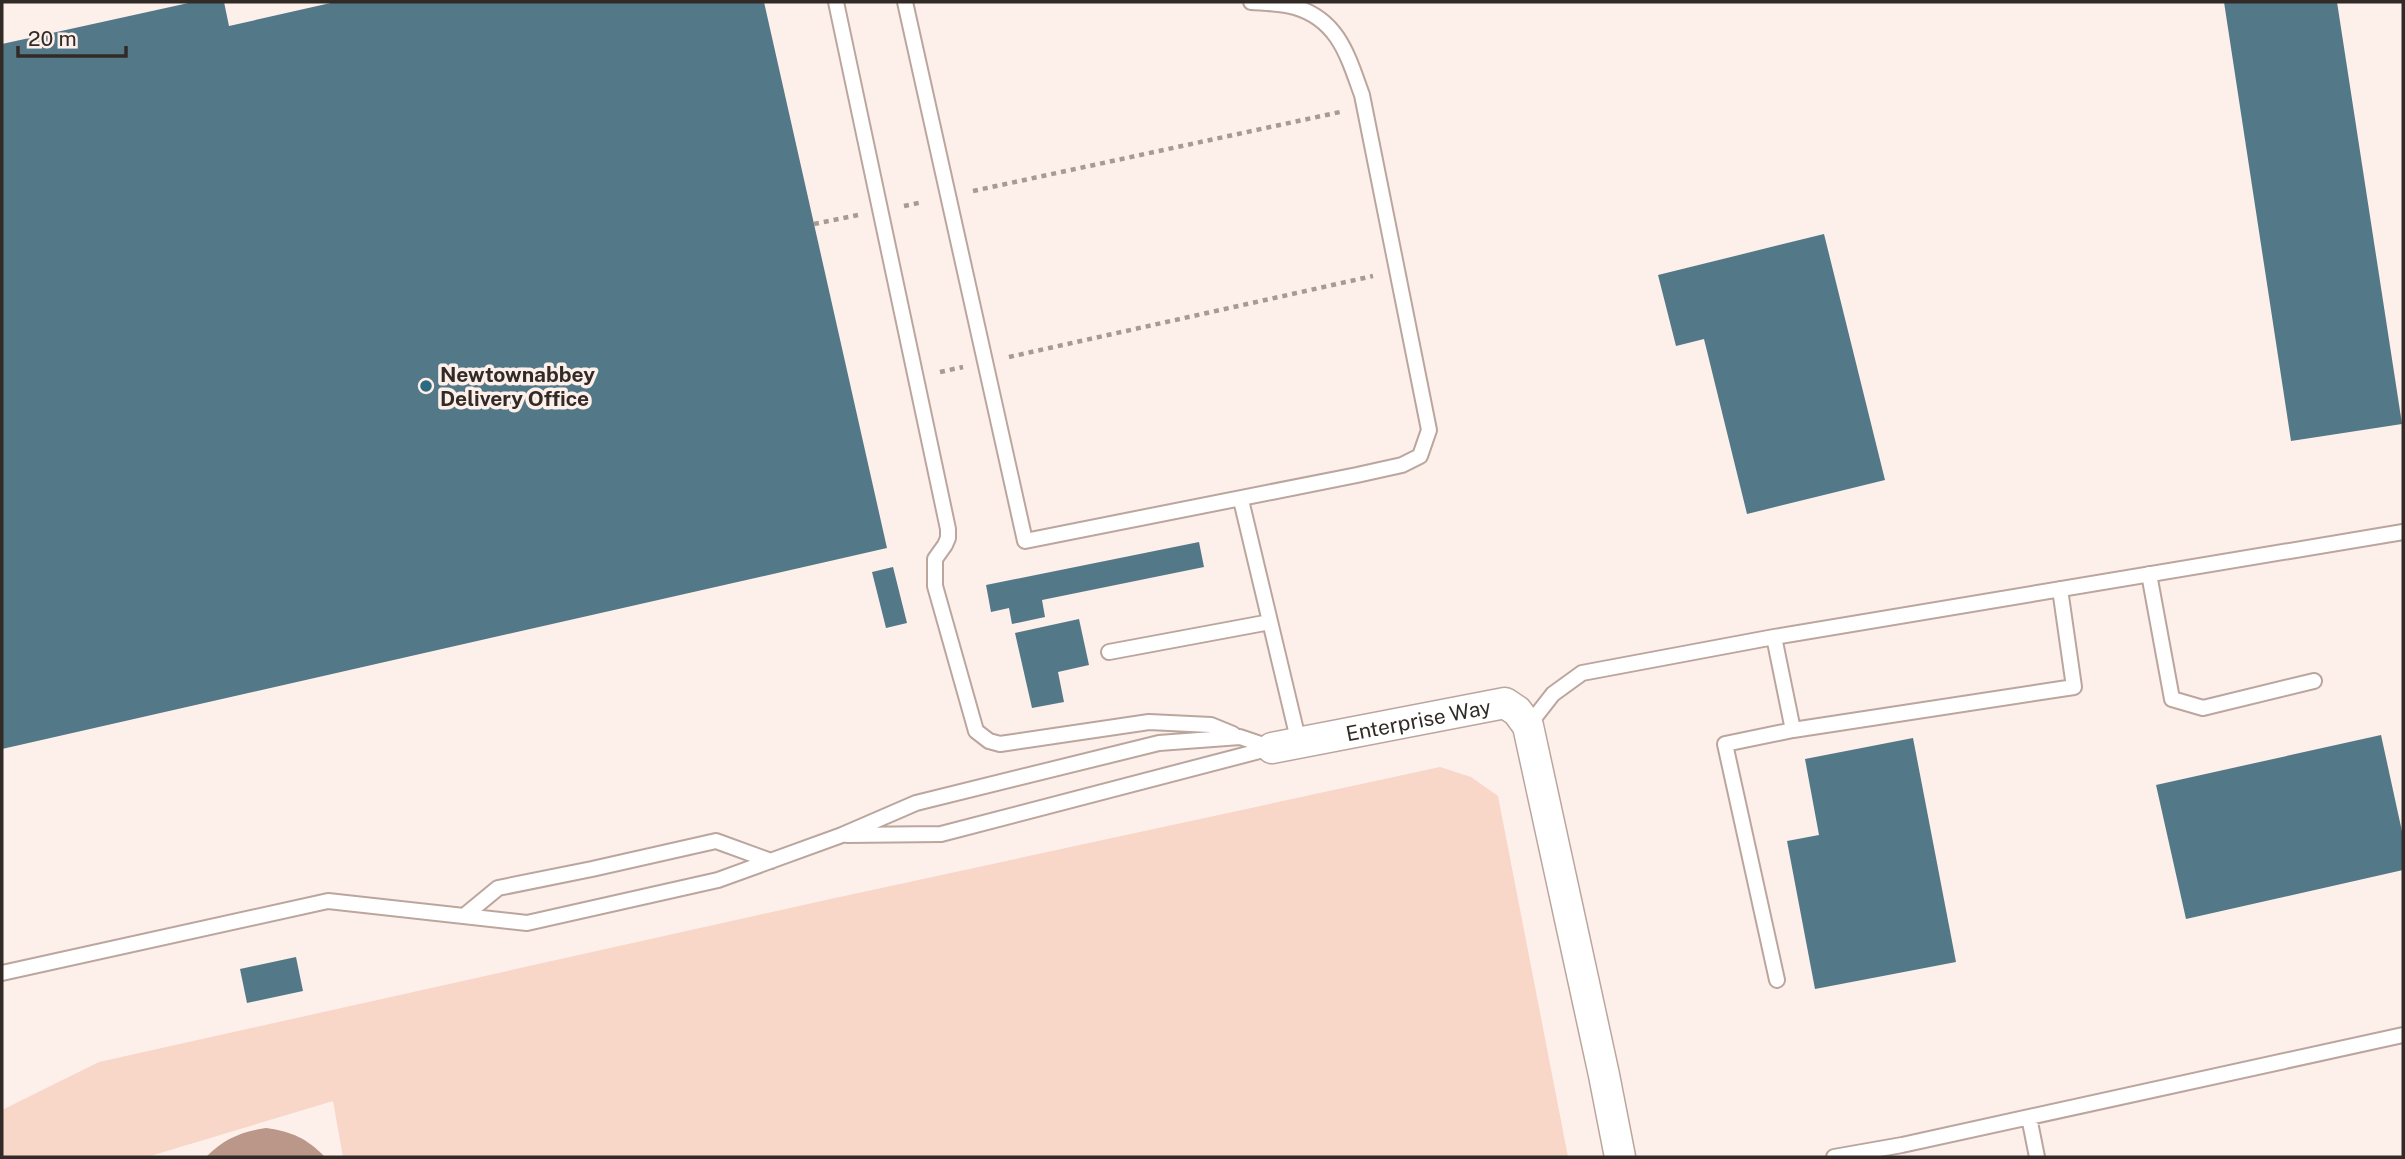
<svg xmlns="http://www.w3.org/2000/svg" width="2405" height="1159" viewBox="0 0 2405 1159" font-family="'Public Sans',sans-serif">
  <rect width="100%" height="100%" fill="#fdefea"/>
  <path fill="#f8d6c8" d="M1440 767 1471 777 1498 796 1568 1157H343L333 1101 147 1157H2V1110L99 1062 826 900Z"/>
  <path fill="#ba9789" d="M266 1128C293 1132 306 1138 325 1157H206C224 1139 241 1132 266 1128Z"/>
  <path fill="#537887" d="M193 2H224L229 26 335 2H764L887 548 2 749V44Z
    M2224 2H2337L2402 424 2291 441Z
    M1824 234 1885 480 1747 514 1704 339 1676 346 1658 275Z
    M1199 542 1204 567 1042 600 1045 617 1012 624 1009 608 991 612 986 585Z
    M893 567 907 623 886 628 872 572Z
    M1079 619 1089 665 1058 672 1064 702 1032 708 1015 633Z
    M2381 735 2403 836V870L2186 919 2156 785Z
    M1913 738 1956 962 1815 989 1787 841 1819 835 1805 759Z
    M296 957 303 991 247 1003 240 969Z"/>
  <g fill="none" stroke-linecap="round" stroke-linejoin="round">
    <defs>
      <path id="service" d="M836 2 948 529V538L945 545 935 559V586L976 731 989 741 1000 744 1149 722 1211 725 1233 734
        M905 2 1025 541 1357 475 1402 465 1420 456 1429 430 1362 95C1348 57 1339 20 1295 7 1282 3 1265 3 1251 2
        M1241 500 1299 743
        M2149 574 2172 699 2203 708 2314 681
        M1774 637 1793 730 1725 744 1777 980
        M1109 652 1270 622
        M1528 726 1553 694 1582 673 1774 637 2403 532
        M1793 730 2074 687 2060 589
        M847 835 941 834 1271 748
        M464 916 498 888 592 869 716 841 771 861
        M2 973 328 901 527 923 718 880 842 835 916 803 1159 743 1240 737 1272 748
        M2029 1117 2037 1157
        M1834 1157 1902 1145 2403 1035"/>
      <g id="minor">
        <path id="s1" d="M1272 748 1505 703 1517 711 1528 726 1604 1075 1620 1157"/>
      </g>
    </defs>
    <use href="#service" stroke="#bba69e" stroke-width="18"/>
    <use href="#minor" stroke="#bba69e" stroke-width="33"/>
    <path stroke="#a69a96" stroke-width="4.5" stroke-dasharray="5 5" stroke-linecap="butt" d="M973 191 1340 112
      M904 206 923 202
      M814 224 858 215
      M1009 357 1373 276
      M940 372 963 367"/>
    <use href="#service" stroke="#fff" stroke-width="14"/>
    <use href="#minor" stroke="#fff" stroke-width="30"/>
  </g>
  <circle fill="#2b6a7f" stroke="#fdefea" stroke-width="2.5" cx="426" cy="386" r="7"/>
  <g text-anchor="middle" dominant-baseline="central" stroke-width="7" stroke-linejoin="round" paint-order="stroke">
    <g font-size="21" font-weight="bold" fill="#322a26" stroke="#fdefea" text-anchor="start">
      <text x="440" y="374">Newtownabbey<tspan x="440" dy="24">Delivery Office</tspan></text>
    </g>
    <g font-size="21" fill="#322a26" stroke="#fdefea">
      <text stroke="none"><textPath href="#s1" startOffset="149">Enterprise Way</textPath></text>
    </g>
  </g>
  <rect width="2405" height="1159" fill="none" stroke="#322a26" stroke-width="7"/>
  <path d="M18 46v10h108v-10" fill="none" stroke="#322a26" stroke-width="3.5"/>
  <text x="28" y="46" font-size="21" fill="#322a26" stroke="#fdefea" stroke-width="5" paint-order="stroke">20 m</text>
</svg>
